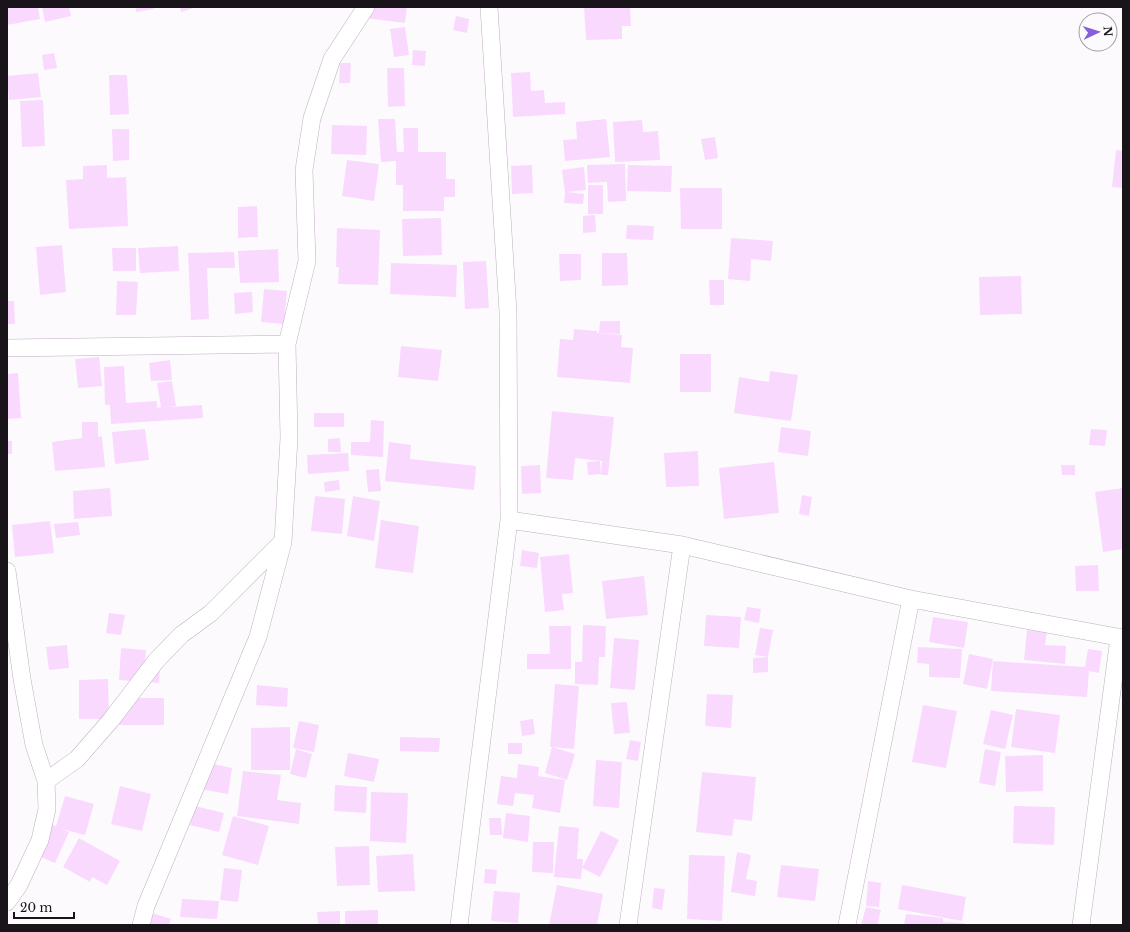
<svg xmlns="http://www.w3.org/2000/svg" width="1130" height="932" viewBox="0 0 1130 932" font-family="'Libre Baskerville',serif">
  <rect width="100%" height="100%" fill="#fdfafe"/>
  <path fill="#fad9fe" d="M7 7H25V8L38 7 40 19 7 25Z
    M42 7H69L71 16 45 22Z
    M136 7H154V9L136 12Z
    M180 7H197L181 12Z
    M367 7H407L405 23 366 18Z
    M584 7H630L631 26H622V39L586 40Z
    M456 16 469 19 467 33 453 30Z
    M405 27 409 55 394 57 390 29Z
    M413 50 426 51 425 66 412 65Z
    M54 53 57 68 44 70 42 55Z
    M340 63H351L350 83H339Z
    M387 68H404L405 106 388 107Z
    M530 72 531 91 544 90 545 103 565 102V114L513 117 511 73Z
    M38 73 41 97 9 100 7 76Z
    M109 75H127L129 114 110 115Z
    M43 100 45 146 22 147 20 101Z
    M378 119H395L397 152H404L403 128H418V152H446V179H455V197H444V211H403V185H396V161L381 162Z
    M606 119 610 157 565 161 563 140 577 139 576 122Z
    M642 120 643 132 658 131 660 160 615 162 613 122Z
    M332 125 367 126 366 155 331 154Z
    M112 129H129V160L113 161Z
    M715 137 718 158 705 160 701 139Z
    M1116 150 1123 151V188L1112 187Z
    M347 160 379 164 374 201 342 196Z
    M625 164 626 201 608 202 607 182 588 183 587 165Z
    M107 165V178L126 177 128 226 69 229 66 180 83 179V166Z
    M532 165 533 193 512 194 511 166Z
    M628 165 672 166 671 192 627 191Z
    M584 167 586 190 567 192 584 194 583 204 564 203 565 193 562 170Z
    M588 185H603V214H588Z
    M680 188H722V229H681Z
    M257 206 258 237 238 238V207Z
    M595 215 596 232 583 233V216Z
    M441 218 442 255 403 256 402 219Z
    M627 225 654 226 653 240 626 239Z
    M337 228 380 230 378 285 338 284 339 267H336Z
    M731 238 773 241 771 261 751 259 750 281 728 279Z
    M62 245 66 292 40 295 36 247Z
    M178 246 179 271 140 273 138 248Z
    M112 248H136V271H113Z
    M278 249 279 282 240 283 238 251Z
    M234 252 235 268H207L209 319 191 320 188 253Z
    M602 253H627L628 285 602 286Z
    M559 254H581V280L560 281Z
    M486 261 489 308 465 309 463 262Z
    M391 263 457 265 456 297 390 294Z
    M1021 276 1022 314 980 315 979 277Z
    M709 280H724V305H710Z
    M117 281 138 282 136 315H116Z
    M264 289 287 291 284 324 261 322Z
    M252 292 253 312 235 314 234 293Z
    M7 301H14L15 324H7Z
    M600 321H620V334L599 333Z
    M574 329 597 331V333L622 335 621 347 633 348 630 383 557 377 560 339 573 340Z
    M401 346 442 350 438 381 398 377Z
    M680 354H711V392H680Z
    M99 357 102 386 78 388 75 359Z
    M170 360 172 380 151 381 149 363Z
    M124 366 126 403 157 401V408L161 407 157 383 172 381 176 406 169 407 202 405 203 418 111 424 110 405H105L104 367Z
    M770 371 798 375 791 421 734 413 739 377 769 382Z
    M18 373 21 418 7 419V374Z
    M552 411 614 417 608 475H601L602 461 575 458 573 480 546 478Z
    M314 413H344V427H314Z
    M371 420 384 421 383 457 351 455V442H370Z
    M82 422H98V437L102 436 105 467 55 471 52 442 82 438Z
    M781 427 811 431 808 456 778 452Z
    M145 429 149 460 115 464 112 432Z
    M1091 429 1107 430 1105 446 1089 445Z
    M340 438 341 452H328V439Z
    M7 441H12V454H7Z
    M389 442 411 445 410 459 476 466 474 490 385 481Z
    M698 451 699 486 666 487 664 453Z
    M348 453 349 471 308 474 307 455Z
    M600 461 601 474 588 475 587 462Z
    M774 462 779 513 724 519 719 468Z
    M540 465 541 493 522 494 521 466Z
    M1061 465H1075V475H1062Z
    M379 469 381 491 368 492 366 470Z
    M339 480 340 490 325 492 324 482Z
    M110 488 112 516 74 519 73 491Z
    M1123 488V549L1103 552 1095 492Z
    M802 495 812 497 809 516 799 514Z
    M315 496 345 499 342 534 311 531Z
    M353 496 380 501 374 541 347 536Z
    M381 520 419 526 413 573 375 568Z
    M50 521 54 553 15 557 12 525Z
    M78 522 80 535 56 538 54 524Z
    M522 550 539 553 537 568 520 566Z
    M569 554 573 593 562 594 564 610 545 612 540 557Z
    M1098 565 1099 591H1076L1075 566Z
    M644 576 648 615 606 619 602 581Z
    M747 607 761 609 759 623 744 620Z
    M109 613 125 615 121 635 106 633Z
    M706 615 741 617 739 648 704 646Z
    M933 617 968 622 964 648 929 642Z
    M583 625 606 626 605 657H599L598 685 575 684V662H582Z
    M549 626H571V669H527V654H550Z
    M760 628 773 630 768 657 755 655Z
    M1027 630 1047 632 1045 645 1066 646 1065 664 1024 660Z
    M614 638 639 640 635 690 610 688Z
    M67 645 69 668 49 670 46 647Z
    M918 647 962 649 960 678 929 677V664L917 663Z
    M121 648 146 650 145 666 160 668 159 683 119 680Z
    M1088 649 1102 651 1099 673 1089 671 1087 697 991 691 993 661 1085 667Z
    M969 654 993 659 987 689 963 684Z
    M768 657V672L753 673V658Z
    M108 679 109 719H79V680Z
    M555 684 579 686 574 749 550 747Z
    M257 685 288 688 287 707 256 705Z
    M707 694 733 695 731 728 705 726Z
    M116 698H164V725H116Z
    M627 702 630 733 614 734 611 703Z
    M923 705 957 711 946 768 912 762Z
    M1016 709 1060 715 1055 753 1011 747Z
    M991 710 1013 715 1005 749 983 744Z
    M533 719 535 734 522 736 520 721Z
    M299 721 319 725 314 752 293 748Z
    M290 727V770H251V728Z
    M400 737 440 738 439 752 400 751Z
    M630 740 641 742 638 761 626 759Z
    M508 743H522V754H508Z
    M552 747 575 754 567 780 545 773Z
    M296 749 312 754 306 778 290 774Z
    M985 749 1001 752 995 786 979 783Z
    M348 753 379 759 374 782 344 776Z
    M1043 755V791L1006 792 1005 756Z
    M596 760 622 762 619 808 593 806Z
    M204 762 232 768 228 794 199 789Z
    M518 764 539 767 538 776 565 780 560 813 532 808 534 795 515 793 513 806 497 804 501 776 517 778Z
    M243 771 281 775 277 800 301 803 299 824 237 816Z
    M702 772 756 777 752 821 734 819 732 836 696 832Z
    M335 785 367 787 366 813 334 811Z
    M120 786 151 794 142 831 111 824Z
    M371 792 408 793 406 843 370 841Z
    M65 796 94 804 85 835 62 829 69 832 55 863 38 856 51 824 56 826Z
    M195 806 224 813 219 832 190 825Z
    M1014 806 1055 807 1054 845 1013 843Z
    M506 813 530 816 528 842 503 838Z
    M233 816 269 826 258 865 222 855Z
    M489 818H501L502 835H490Z
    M559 826 579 828 577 859H583L581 879 554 877Z
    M601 831 619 840 600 877 582 868Z
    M79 838 120 861 107 885 92 877 90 882 63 867Z
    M533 842H554L553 873 532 872Z
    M369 846 370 885 337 886 335 847Z
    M737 852 751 855 746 879 757 881 755 896 731 892Z
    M413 854 415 891 378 892 376 856Z
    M689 855 725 856 722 921 687 919Z
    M781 865 819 869 815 901 777 897Z
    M224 868 242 870 238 902 220 900Z
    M485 869 497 870 496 884 484 883Z
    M868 881 881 883 879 907 866 906Z
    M557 885 603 894 597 925H549Z
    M902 885 966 897 962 921 898 909Z
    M654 888 665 889 662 910 652 908Z
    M494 891 520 893 518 923 491 921Z
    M182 899 219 901 217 919 180 917Z
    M866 907 881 910 877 925H861Z
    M143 910 171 919 169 925H138Z
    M378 910V925H345V911Z
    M340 911V925H318L317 912Z
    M906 914 943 918V922L964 923V925H904Z"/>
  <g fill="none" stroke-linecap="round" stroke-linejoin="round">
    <defs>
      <path id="minor" d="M7 348 287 344
        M509 520 682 545 628 925
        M682 545 911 599 1123 638
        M7 571 22 679 34 745 46 781 47 809 40 840 19 885 7 902
        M46 781 77 759 111 720 156 661 181 635 211 613 282 542
        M141 925 146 906 258 637 283 542 289 438 287 344 307 261 304 170 312 118 332 59 366 7
        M459 925 509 520 508 312 489 7
        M847 925 911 599
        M1081 925 1119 638"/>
    </defs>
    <use href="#minor" stroke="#beafc0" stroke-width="18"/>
    <use href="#minor" stroke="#fff" stroke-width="17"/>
  </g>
  <rect width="1130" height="932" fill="none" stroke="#19141a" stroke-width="16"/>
  <g transform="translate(1098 32) rotate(86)"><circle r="19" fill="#fdfafe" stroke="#a29ea3"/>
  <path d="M0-3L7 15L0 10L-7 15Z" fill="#8660da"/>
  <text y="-6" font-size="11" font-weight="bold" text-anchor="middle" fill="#19141a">N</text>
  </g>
  <path d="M14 912v6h60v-6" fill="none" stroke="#19141a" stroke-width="2"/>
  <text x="20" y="912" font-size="12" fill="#19141a" stroke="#fdfafe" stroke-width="3" paint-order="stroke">20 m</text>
</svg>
